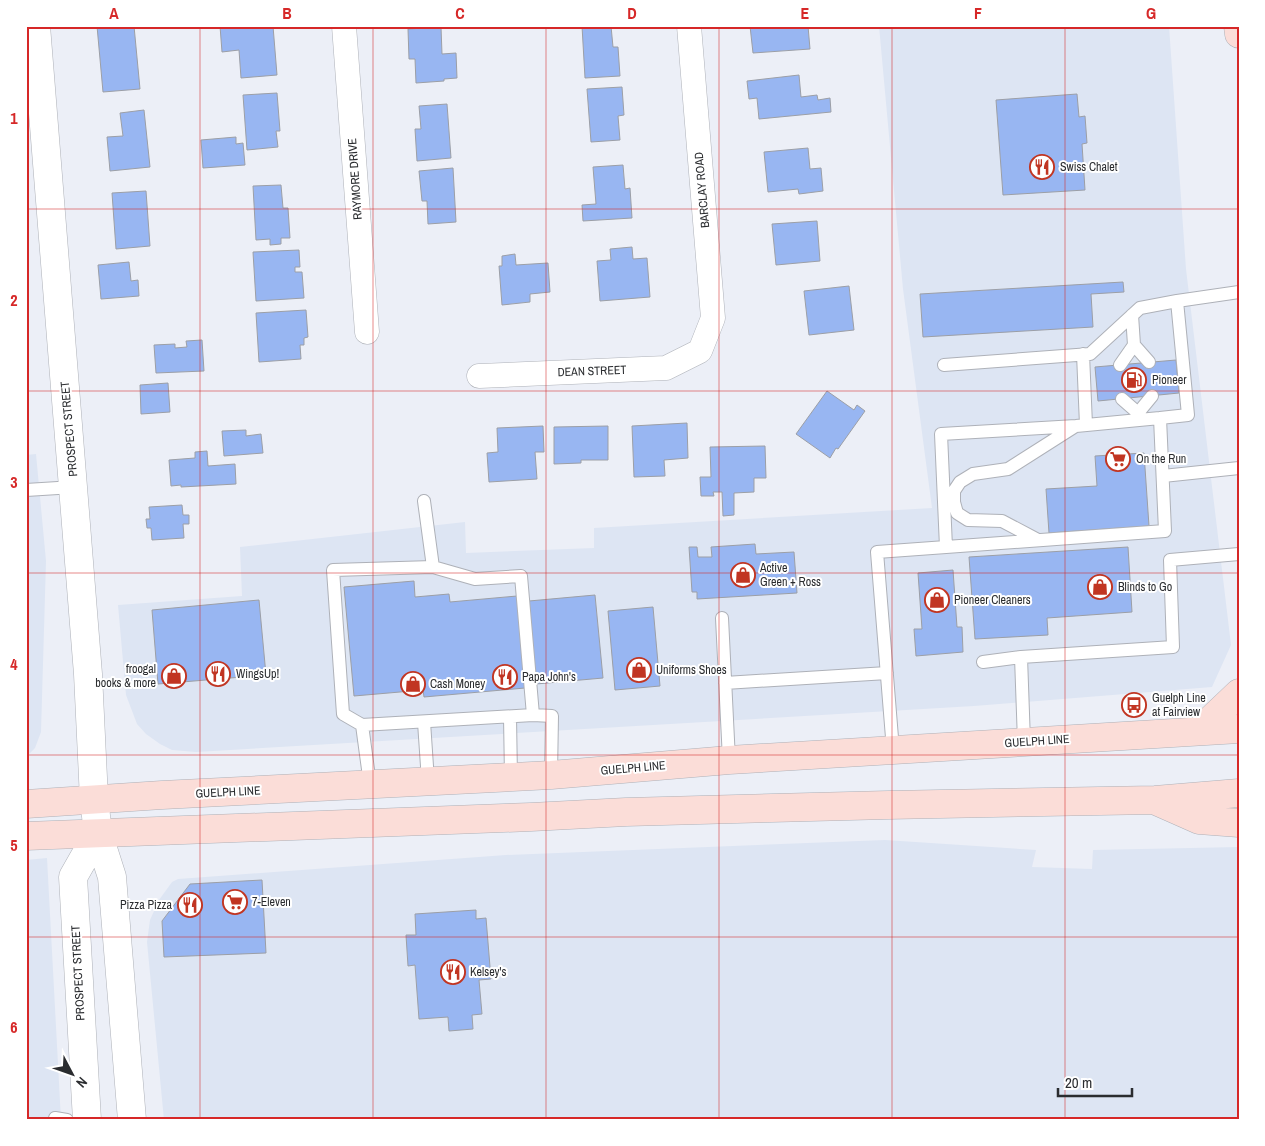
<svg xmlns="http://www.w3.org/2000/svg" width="1265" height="1146" viewBox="0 0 1265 1146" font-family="'Archivo Narrow',sans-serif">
  <rect width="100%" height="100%" fill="#eceff7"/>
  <path fill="#dde5f3" d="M879 26H1169L1186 269 1231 645 1212 687 974 706 196 752 172 750 160 744 146 734 137 724 126 695 118 605 242 596 240 547 465 522 466 553 594 548V528L932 508 903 289Z
    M36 454 46 561 41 732 35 748 26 757V455Z
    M885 840 1036 850 1032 867 1092 869 1093 850 1239 847V1120H164L147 942 150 920 159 900 172 882 178 879 506 855Z
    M47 858 61 1120H26V860Z"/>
  <path fill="#98b6f2" stroke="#9c9fa6" d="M97 26H134L140 89 103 92Z
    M220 26H273L277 75 241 78 239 50 222 52Z
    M582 26H611L613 47H618L620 76 585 78Z
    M750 26H808L810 49 753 53Z
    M441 27 442 54 456 53 457 78 444 79V81L416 83 415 59H409L408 29Z
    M799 75 801 97 817 95 818 100 830 98 831 112 759 119 757 98 749 99 747 81Z
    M622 87 624 115 618 116 620 140 591 142 587 89Z
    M277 93 280 131H276L278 147 247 150 243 95Z
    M1077 94 1079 117 1085 116 1087 143 1082 144 1085 190 1003 195 996 100Z
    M447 104 451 158 417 161 415 129H421L419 106Z
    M144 110 150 167 110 171 107 137 123 136 120 113Z
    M236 137V144L243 143 245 165 203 168 201 140Z
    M808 148 810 169 821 168 823 191 799 194 798 189 768 192 764 152Z
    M623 165 625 189 630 188 632 218 583 221 582 205 596 204 593 167Z
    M453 168 456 222 428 224 427 201H422L419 171Z
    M281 185 283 208H288L290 238H281V244L270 245V239L256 240 253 186Z
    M146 191 150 246 116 249 112 193Z
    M817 221 820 261 776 265 772 224Z
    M632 247 633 259 647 258 650 297 600 301 597 261 611 260 610 249Z
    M299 250 300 267H295V272H302L304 298 256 301 253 252Z
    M515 254 516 265 548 263 550 292 530 294V302L502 305 499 266H502V256Z
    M129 262 131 281 138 280 139 296 101 299 98 265Z
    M1123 282 1124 292 1091 294 1093 327 923 337 920 294Z
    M849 286 854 330 809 335 804 291Z
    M306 310 308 337 304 338V345H300L301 359 259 362 256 313Z
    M202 340 204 371 156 373 154 345 175 344V348L187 347 186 341Z
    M1176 360 1179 393 1098 401 1095 367Z
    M168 383 170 412 141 414 140 385Z
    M827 391 854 410 857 405 865 411 838 449 836 448 830 458 796 434Z
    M687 423 688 458 664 460 665 476 634 477 632 426Z
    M543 426 544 452H535L537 479 489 482 487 453 498 452 497 428Z
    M608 426V460H581V463L554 464V427Z
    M246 430V436L261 434 263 453 224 456 222 431Z
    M765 446 766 478H754V492L734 493V515L723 516 722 492H713L714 496H701L700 477H711L710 447Z
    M207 451 208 466 235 464 236 484 181 487V485L171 486 169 460 195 458V452Z
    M1144 453 1149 526 1049 533 1046 489 1097 486 1095 456Z
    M182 505 183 515H189V524H183L184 538 152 540 151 528H147L146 519H150L149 507Z
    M755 544 756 554 794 552 797 593 697 599V592H692L689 547H697L698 557H712L711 547Z
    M1128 547 1132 612 1047 618 1048 635 975 639 969 557Z
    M953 570 957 627H962L963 652 916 656 914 629H922L918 573Z
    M414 581 415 597 449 594 450 602 517 596 525 688 424 697 423 690 354 696 344 587Z
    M595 595 603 678 536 684 529 601Z
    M259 600 266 675 158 684 152 610Z
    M653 607 660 686 615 690 608 611Z
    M262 880 266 953 164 957 162 921 190 884Z
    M476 910V919L486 918 491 979 479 980 482 1014 472 1015 473 1029 449 1031 448 1017 419 1019 415 965 408 966 406 935H416L415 914Z"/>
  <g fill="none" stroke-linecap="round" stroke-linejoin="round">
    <defs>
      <path id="service" d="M1132 315 1134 345 1149 362
        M1083 354 1086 425
        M944 365 1090 354 1140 308 1177 301 1239 292
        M1120 365 1134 345
        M1122 399 1138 413 1152 396
        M1160 418 1165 531 946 547 941 434 1076 426Z
        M1160 418 1188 415 1177 301
        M1163 476 1239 468
        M26 490 74 487
        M424 501 433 567
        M1038 540 1002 521 968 520 957 513 954 502V491L960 482 973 474 1008 469 1074 427
        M722 618 729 760
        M983 662 1021 657
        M725 683 887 673
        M533 715 521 576 475 579 433 567 333 570 343 714 362 725 533 715 552 716 551 775
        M510 717 511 777
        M424 722 428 781
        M362 725 370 784
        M1024 742 1021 657 1173 647 1170 560 1239 554
        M893 750 877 552 946 547
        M55 1118 67 1120"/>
      <path id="minor" d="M344 26 367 332
        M479 376 666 368 700 351 713 318 689 26"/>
      <path id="tertiary" d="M36 26 88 674 94 799 98 833 112 877 132 1120
        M87 1120 73 877 98 833"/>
      <path id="secondary" d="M1238 26 1239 34
        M1199 731 1239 693
        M1156 801 1199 820 1239 823
        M26 804 162 795 551 775 729 760 1239 729
        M26 836 531 817 626 812 888 805 1155 800 1239 793"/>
    </defs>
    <use href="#service" stroke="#aeb1b8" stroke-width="14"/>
    <use href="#minor" stroke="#aeb1b8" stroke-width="25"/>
    <use href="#tertiary" stroke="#aeb1b8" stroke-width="29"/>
    <use href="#secondary" stroke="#aeb1b8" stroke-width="29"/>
    <use href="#service" stroke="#fff" stroke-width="12"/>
    <use href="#minor" stroke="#fff" stroke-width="24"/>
    <use href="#tertiary" stroke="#fff" stroke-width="28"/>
    <use href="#secondary" stroke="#fbddd8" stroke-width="28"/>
  </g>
  <path fill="none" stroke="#d62828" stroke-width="1" stroke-opacity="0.55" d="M200 26V1120M373 26V1120M546 26V1120M719 26V1120M892 26V1120M1065 26V1120M26 209H1239M26 391H1239M26 573H1239M26 755H1239M26 937H1239"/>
  <defs>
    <symbol id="restaurant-ring" viewBox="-11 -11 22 22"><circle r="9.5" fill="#fff" stroke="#c13522" stroke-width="1.5"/><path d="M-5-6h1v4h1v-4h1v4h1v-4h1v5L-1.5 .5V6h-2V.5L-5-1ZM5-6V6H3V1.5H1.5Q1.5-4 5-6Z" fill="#c13522"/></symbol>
    <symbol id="fuel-ring" viewBox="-11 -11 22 22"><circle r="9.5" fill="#fff" stroke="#c13522" stroke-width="1.5"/><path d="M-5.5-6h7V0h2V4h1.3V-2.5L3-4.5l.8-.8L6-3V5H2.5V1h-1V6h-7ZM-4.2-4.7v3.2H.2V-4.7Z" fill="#c13522"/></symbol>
    <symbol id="supermarket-ring" viewBox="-11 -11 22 22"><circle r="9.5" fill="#fff" stroke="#c13522" stroke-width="1.5"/><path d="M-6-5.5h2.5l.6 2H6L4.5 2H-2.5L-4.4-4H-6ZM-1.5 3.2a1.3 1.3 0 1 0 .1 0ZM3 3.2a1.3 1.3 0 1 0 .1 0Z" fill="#c13522"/></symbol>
    <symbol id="shop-ring" viewBox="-11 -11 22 22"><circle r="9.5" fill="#fff" stroke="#c13522" stroke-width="1.5"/><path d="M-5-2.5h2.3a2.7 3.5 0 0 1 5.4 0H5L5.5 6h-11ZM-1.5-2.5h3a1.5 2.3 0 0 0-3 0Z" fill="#c13522"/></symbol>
    <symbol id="bus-ring" viewBox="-11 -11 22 22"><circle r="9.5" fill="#fff" stroke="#c13522" stroke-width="1.5"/><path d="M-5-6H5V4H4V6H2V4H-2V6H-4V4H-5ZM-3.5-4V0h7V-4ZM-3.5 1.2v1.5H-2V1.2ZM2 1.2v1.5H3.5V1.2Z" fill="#c13522"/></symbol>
  </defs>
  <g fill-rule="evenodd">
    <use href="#restaurant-ring" x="1028" y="153" width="28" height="28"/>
    <use href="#fuel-ring" x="1120" y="366" width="28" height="28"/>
    <use href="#supermarket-ring" x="1104" y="445" width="28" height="28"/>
    <use href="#shop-ring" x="729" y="561" width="28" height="28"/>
    <use href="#shop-ring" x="1086" y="573" width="28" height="28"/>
    <use href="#shop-ring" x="923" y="586" width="28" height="28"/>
    <use href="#shop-ring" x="625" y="656" width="28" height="28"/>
    <use href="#restaurant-ring" x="204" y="660" width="28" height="28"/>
    <use href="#shop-ring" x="160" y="662" width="28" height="28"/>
    <use href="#restaurant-ring" x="491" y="663" width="28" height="28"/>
    <use href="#shop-ring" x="399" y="670" width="28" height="28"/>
    <use href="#bus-ring" x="1120" y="691" width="28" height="28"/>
    <use href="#supermarket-ring" x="221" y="888" width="28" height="28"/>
    <use href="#restaurant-ring" x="176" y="891" width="28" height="28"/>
    <use href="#restaurant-ring" x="439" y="958" width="28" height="28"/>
  </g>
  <g text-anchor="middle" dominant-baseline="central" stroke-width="4" stroke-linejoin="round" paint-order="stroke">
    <g font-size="12" fill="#2a2c2f" stroke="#fff" text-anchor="start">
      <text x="1060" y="167">Swiss Chalet</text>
      <text x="1152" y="380">Pioneer</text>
      <text x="1136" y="459">On the Run</text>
      <text x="760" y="568">Active<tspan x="760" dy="14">Green + Ross</tspan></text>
      <text x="1118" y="587">Blinds to Go</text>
      <text x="954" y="600">Pioneer Cleaners</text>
      <text x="156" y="669" text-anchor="end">froogal<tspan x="156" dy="14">books &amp; more</tspan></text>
      <text x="656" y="670">Uniforms Shoes</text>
      <text x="236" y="674">WingsUp!</text>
      <text x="522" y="677">Papa John's</text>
      <text x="430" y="684">Cash Money</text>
      <text x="1152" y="698">Guelph Line<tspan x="1152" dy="14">at Fairview</tspan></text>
      <text x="252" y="902">7-Eleven</text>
      <text x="172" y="905" text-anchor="end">Pizza Pizza</text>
      <text x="470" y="972">Kelsey's</text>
    </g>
    <g font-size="12" fill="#2a2c2f" stroke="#fff">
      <text transform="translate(355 179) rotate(-94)">RAYMORE DRIVE</text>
      <text transform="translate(702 190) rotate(-95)">BARCLAY ROAD</text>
      <text transform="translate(592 371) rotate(-2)">DEAN STREET</text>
      <text transform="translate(69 429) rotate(-95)">PROSPECT STREET</text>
      <text transform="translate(1037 741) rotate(-4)">GUELPH LINE</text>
      <text transform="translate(633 768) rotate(-5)">GUELPH LINE</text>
      <text transform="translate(228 792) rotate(-3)">GUELPH LINE</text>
      <text transform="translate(78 973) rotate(-93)">PROSPECT STREET</text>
    </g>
  </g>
  <rect width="1265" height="1146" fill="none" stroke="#ffffff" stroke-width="55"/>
  <g transform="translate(72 1074) rotate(131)" stroke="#ffffff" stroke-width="4" paint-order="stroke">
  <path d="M0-4L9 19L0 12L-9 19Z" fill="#2a2c2f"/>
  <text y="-8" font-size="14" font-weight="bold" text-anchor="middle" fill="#2a2c2f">N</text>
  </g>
  <path d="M1058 1088v8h74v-8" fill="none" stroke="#2a2c2f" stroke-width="2.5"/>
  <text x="1065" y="1088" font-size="15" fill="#2a2c2f" stroke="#ffffff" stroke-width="4" paint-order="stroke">20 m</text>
  <rect x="28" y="28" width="1210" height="1090" fill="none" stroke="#d62828" stroke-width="2"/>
  <g font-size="16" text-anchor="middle" font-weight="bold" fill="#d62828">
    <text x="114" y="19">A</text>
    <text x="287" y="19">B</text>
    <text x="460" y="19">C</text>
    <text x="632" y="19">D</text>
    <text x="805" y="19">E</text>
    <text x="978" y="19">F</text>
    <text x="1151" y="19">G</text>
    <text x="14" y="124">1</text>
    <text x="14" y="306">2</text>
    <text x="14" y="488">3</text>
    <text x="14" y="670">4</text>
    <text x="14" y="851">5</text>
    <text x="14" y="1033">6</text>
  </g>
</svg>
